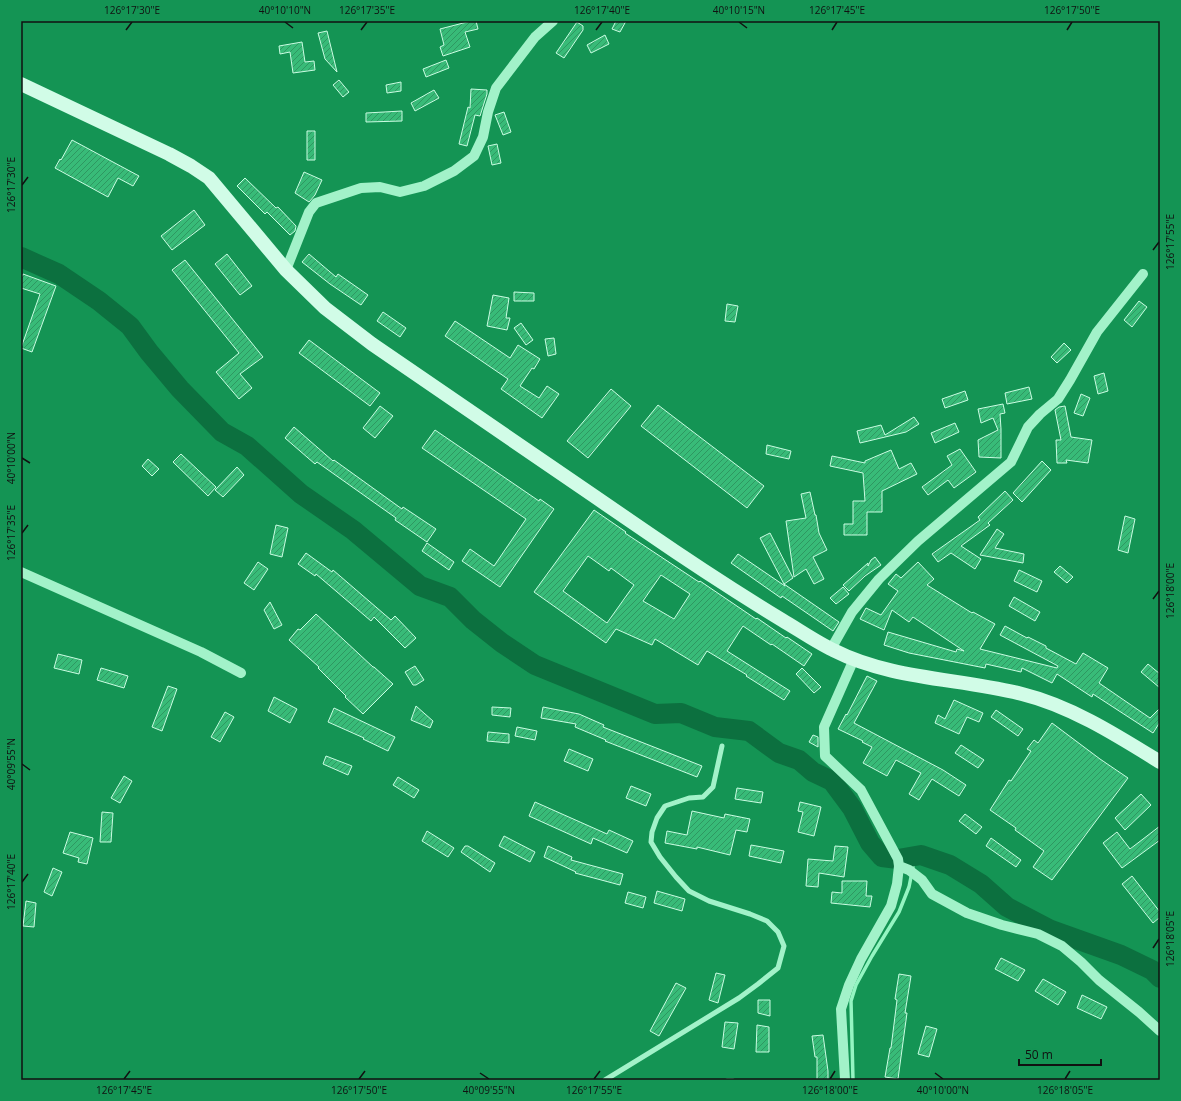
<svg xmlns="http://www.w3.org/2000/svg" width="1181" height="1101" viewBox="0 0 1181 1101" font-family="'Open Sans',sans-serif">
  <defs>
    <pattern id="building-hatch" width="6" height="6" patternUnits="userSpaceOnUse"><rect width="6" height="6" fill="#38bb78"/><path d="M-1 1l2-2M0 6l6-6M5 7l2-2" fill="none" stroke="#2e9761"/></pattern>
  </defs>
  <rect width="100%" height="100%" fill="#149454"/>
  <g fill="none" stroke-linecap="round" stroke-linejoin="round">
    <path stroke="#94f5c2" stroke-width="3.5" d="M727 1080H733
      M853 1080 851 1001 856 985 872 956 899 912 909 887 913 867 904 858"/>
    <path stroke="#0c703f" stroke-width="20" d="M21 257 59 274 99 301 130 326 149 352 180 389 222 432 247 446 301 494 353 530 420 586 450 597 473 620 502 643 535 665 655 714 681 713 715 727 749 731 779 753 799 760 813 772 832 781 852 808 870 843 882 857 898 859 921 855 950 865 981 884 1007 907 1051 930 1121 955 1152 970 1160 978"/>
  </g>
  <path fill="url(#building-hatch)" stroke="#cafce2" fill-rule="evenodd" d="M471 21H476L478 29 465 32 470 47 443 56 440 47 444 45 440 29Z
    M616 21H626L620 32 612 29Z
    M577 22 583 26V30L564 58 556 53Z
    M327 31 337 72 325 59 318 33Z
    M605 35 609 44 591 53 587 45Z
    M302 42 305 62 314 61 315 70 293 73 290 52 280 54 279 46Z
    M446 60 449 68 426 77 423 69Z
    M339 80 349 92 343 97 333 85Z
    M401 82V91L387 93 386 85Z
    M471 89 487 90V94L480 116 475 115 467 146 459 144 468 107 470 108Z
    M434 90 439 98 415 111 411 103Z
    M402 111V121L366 122V113Z
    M504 112 511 132 503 135 495 115Z
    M307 131H315V160H307Z
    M72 140 139 176 133 186 118 178 108 197 55 168 60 159 61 160Z
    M497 144 501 163 492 165 488 146Z
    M304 172 322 180 315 195 309 202 295 193Z
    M245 178 276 208 278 207 296 226 295 231 290 235 267 212 265 214 237 186Z
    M194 210 205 225 172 250 161 236Z
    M227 254 252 286 240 295 215 264Z
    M309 254 336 277 338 274 368 295 361 305 330 284 302 262Z
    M185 260 263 357 240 374 252 388 239 399 216 372 239 353 172 270Z
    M23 274 56 286 32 352 21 348 40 294 21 288V278Z
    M514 292 534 293V301H514Z
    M493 295 509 298 506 318H510L507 330 487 326Z
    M1139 301 1147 307 1132 327 1124 320Z
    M727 304 738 306 735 322 725 321Z
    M383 312 406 328 400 337 377 321Z
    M455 321 510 358 518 345 540 359 534 369 532 368 520 386 539 398 547 386 559 394 542 418 501 389 508 379 445 336Z
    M521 323 533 340 526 345 514 328Z
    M554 338 556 354 548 356 545 339Z
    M309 340 380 393 370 406 299 353Z
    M1064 343 1071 350 1057 363 1051 357Z
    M1104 373 1108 391 1098 394 1094 376Z
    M1029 387 1032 399 1007 404 1005 393Z
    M611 389 631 406 588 458 567 441Z
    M965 391 968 400 945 408 942 399Z
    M1081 394 1090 398 1083 416 1074 413Z
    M1003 404 1005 413 1000 414 1001 429V458L979 457 978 440 998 430 993 418 981 423 978 409Z
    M658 405 764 486 747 508 641 426Z
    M380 406 393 416 375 438 363 428Z
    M1065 406 1071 437 1092 440 1088 463 1066 460 1067 463H1057L1056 440H1061L1055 410 1059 407Z
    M914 417 919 424 906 432 860 443 857 431 881 425 885 435Z
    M955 423 959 432 935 443 931 433Z
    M294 427 333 461 334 460 402 509 403 507 436 529 427 542 395 520 396 518 317 462 315 464 285 438Z
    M435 430 539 501 540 499 554 509 500 587 462 561 470 549 494 566 526 519 422 448Z
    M767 445 791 451 789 459 766 454Z
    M960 449 976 472 954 488 948 480 928 495 922 487 952 465 947 456Z
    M891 450 899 469 911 463 917 474 882 491V512H867V535H844V524H853V501H865L863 473 830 466 832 456 865 463V461Z
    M181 454 216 487 208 496 173 462Z
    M148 459 159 469 152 476 142 466Z
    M1042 461 1051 470 1022 502 1013 493Z
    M237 467 244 475 223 497 215 490Z
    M1005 491 1013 500 988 523 990 525 961 546 981 559 975 569 951 553 938 562 932 554 980 520 978 517Z
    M810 492 815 515H816L819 533 827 550 813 557 824 579 814 584 806 569 794 577 786 521 806 518 801 494Z
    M594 510 626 532 625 533 699 582 700 581 756 619 757 618 786 638 787 637 812 654 804 666 772 644 771 645 743 626 727 651 790 691 784 700 746 676 747 675 707 651 698 665 655 639 652 645 616 629 606 643 534 592ZM588 556 609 571 611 568 634 585 607 623 563 591ZM661 575 690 594 674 619 643 601Z
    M1125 516 1135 519 1128 553 1118 550Z
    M276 525 288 528 282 557 270 554Z
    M997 529 1004 534 995 548 1024 554 1023 563 980 555Z
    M770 533 793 578 784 584 839 622 833 631 782 596 781 598 731 563 738 554 785 586 760 538Z
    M427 543 454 562 449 570 422 551Z
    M306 553 332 572 333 570 391 620 395 616 416 638 405 648 374 617 371 621 316 574 315 576 298 564Z
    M875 557 881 565 865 576 849 591 843 585 868 563V566L871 560Z
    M258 562 268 569 254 590 244 583Z
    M918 562 934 579 927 585 972 613 973 612 995 624 980 649 1057 668 1058 666 1000 635 1005 626 1027 638 1028 637 1046 646V648L1076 664 1083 653 1108 668 1099 683 1150 718 1160 708V722L1153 733 1093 694 1092 697 1057 674 1052 683 1022 668 1021 672 986 664 985 668 909 653 884 645 888 632 956 652 957 649 964 651 913 617 909 622 892 610 884 630 860 619 866 608 881 615 898 591 888 584 896 574 901 578Z
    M1060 566 1073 577 1067 583 1054 572Z
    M1019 570 1042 581 1037 592 1014 581Z
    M843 587 849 594 836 604 830 598Z
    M1014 597 1040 612 1035 621 1009 606Z
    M270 602 282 625 274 629 264 610Z
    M316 614 373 667H374L393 684 363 714 345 697 346 696 318 668 319 667 289 640 298 629 300 630Z
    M58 654 82 660 79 674 54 668Z
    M1148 664 1160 674V688L1141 672Z
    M415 666 424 680 416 685H413L405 672Z
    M101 668 128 676 124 688 97 680Z
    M802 668 821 687 814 693 796 674Z
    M867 676 877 681 854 723 943 770 966 785 959 796 932 779 919 800 909 794 921 773 896 760 887 776 863 763 872 747 862 742 863 741 838 729 846 714 847 715Z
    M168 686 177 689 162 731 152 727Z
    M274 697 297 709 290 723 268 711Z
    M954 700 983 713 979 722 967 717 959 734 935 723 938 715 945 719Z
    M416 706 433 721 430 728 411 720Z
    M492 707 511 708 510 717 492 715Z
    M543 707 579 714 604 725 603 727 702 766 697 777 605 741 606 740 575 727 576 724 541 718Z
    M334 708 395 737 388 751 363 739 364 738 328 722Z
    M996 710 1023 729 1018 736 991 717Z
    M225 712 234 717 220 742 211 737Z
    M1052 723 1100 759 1128 778 1052 880 1033 867 1044 851 1015 830 1016 828 990 810 1009 780 1011 781 1031 751 1027 749 1034 740 1038 743Z
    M517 727 537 731 535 740 515 736Z
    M488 732 509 734V743L487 741Z
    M813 735 818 737V747L809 742Z
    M961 745 984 760 978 768 955 753Z
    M569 749 593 759 588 771 564 761Z
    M326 756 352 766 348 775 323 764Z
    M124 776 132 781 120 803 111 798Z
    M398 777 419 790 414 798 393 785Z
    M631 786 651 794 646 806 626 798Z
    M737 788 763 792 761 803 735 799Z
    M1141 794 1151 805 1125 830 1115 818Z
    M535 802 607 834 609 830 633 841 627 853 593 838 591 844 529 816Z
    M800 802 821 807 814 836 798 832 803 812 798 811Z
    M692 811 724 818 725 814 750 819 747 832 736 830 730 855 697 847V849L665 843 667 831 687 835Z
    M102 812 113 813 111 842H100Z
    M965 814 982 827 976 834 959 821Z
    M1160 826V840L1122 868 1103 843 1117 832 1130 849Z
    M427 831 454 848 448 857 422 841Z
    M70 832 93 838 87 864 78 862 79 858 63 853Z
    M504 836 535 852 530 862 499 846Z
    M991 838 1021 860 1016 867 986 846Z
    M751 845 784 851 781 863 749 856Z
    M465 846H468L495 863 490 872 461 852Z
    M548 846 572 857 571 860 623 874 620 885 575 873 576 872 544 857Z
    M835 846 848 847 844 877 819 873 818 887 806 886 808 859 833 861Z
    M53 868 62 872 52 896 44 892Z
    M1132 876 1160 912V917L1153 923 1122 884Z
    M842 881H867L866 896H872L870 907 831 903 832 892 842 893Z
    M657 891 685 899 682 911 654 903Z
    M628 892 646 897 643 908 625 903Z
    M26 901 36 903 34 927 23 926Z
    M1001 958 1025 970 1018 981 995 969Z
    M716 973 725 975 718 1003 709 1000Z
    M899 974 911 976 905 1013H907L898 1079 885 1077 890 1048H891L897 1000 895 999Z
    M1043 979 1066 992 1058 1005 1035 991Z
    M676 983 686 988 659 1036 650 1031Z
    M1082 995 1107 1007 1101 1019 1077 1008Z
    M758 1000H770V1016L758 1013Z
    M725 1022 738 1023 734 1049 722 1047Z
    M757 1025 769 1027V1052H756Z
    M926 1026 937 1029 929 1057 918 1054Z
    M823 1035 828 1071V1080H817V1057H815L812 1036Z"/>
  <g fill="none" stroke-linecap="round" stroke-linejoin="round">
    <path stroke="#a2f2c9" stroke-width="5" d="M605 1080 739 998 758 984 778 968 784 946 778 932 767 921 750 914 709 901 689 891 676 877 660 857 651 842 652 832 657 818 665 806 689 798 703 797 713 787 722 746"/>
    <path stroke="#a2f2c9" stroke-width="10" d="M286 270 309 212 316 203 361 188 380 187 400 192 424 186 454 171 474 156 483 137 488 112 496 88 535 37 553 21
      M21 572 201 652 241 673
      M831 649 852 612 879 579 918 541 1011 462 1028 427 1040 414 1058 399 1070 380 1097 332 1143 274
      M899 866 909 870 922 880 932 894 967 913 1002 925 1038 934 1062 946 1081 962 1099 980 1139 1012 1160 1031
      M845 1080 841 1009 849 985 861 959 891 906 897 884 899 866 898 859 861 790 825 756 824 727 854 659"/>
    <path stroke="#d1fce7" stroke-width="14" d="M21 84 169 154 191 166 209 178 286 270 325 308 372 344C464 406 554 469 645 531 690 562 736 592 782 620 799 630 816 642 833 650 892 680 960 678 1022 694 1071 706 1118 736 1160 762"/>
  </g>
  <path fill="none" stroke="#111" stroke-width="1.5" d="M285 22 293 28M739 22 747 28M126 30 132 22M361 30 367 22M596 30 602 22M832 30 837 22M1067 30 1072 22M22 185 28 177M1153 250 1159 242M22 458 30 463M22 533 28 525M1153 599 1159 591M22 764 30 770M22 882 28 874M1153 948 1159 939M480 1073 489 1079M935 1073 943 1079M124 1079 130 1071M359 1079 365 1071M594 1079 600 1071M830 1079 835 1071M1065 1079 1070 1071"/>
  <rect width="1181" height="1101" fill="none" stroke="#149454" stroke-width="44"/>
  <path d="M1019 1059v6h82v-6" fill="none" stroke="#111111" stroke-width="2"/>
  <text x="1025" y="1059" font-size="12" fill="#111111" stroke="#149454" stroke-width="3" paint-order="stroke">50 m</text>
  <rect x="22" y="22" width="1137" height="1057" fill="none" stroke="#111" stroke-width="1.5"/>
  <g font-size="10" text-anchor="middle" fill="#111">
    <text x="132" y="14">126°17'30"E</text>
    <text x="285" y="14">40°10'10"N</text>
    <text x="367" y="14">126°17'35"E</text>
    <text x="602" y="14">126°17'40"E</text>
    <text x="739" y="14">40°10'15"N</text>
    <text x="837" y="14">126°17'45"E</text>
    <text x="1072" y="14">126°17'50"E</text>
    <text transform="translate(11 185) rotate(-90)" y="4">126°17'30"E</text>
    <text transform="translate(1170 242) rotate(-90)" y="4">126°17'55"E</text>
    <text transform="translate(11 458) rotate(-90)" y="4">40°10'00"N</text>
    <text transform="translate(11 533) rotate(-90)" y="4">126°17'35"E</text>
    <text transform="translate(1170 591) rotate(-90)" y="4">126°18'00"E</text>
    <text transform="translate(11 764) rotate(-90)" y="4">40°09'55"N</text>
    <text transform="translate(11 882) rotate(-90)" y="4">126°17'40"E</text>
    <text transform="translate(1170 939) rotate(-90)" y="4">126°18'05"E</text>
    <text x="124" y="1094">126°17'45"E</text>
    <text x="359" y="1094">126°17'50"E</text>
    <text x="489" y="1094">40°09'55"N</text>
    <text x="594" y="1094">126°17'55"E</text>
    <text x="830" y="1094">126°18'00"E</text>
    <text x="943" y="1094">40°10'00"N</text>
    <text x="1065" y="1094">126°18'05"E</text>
  </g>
</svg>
